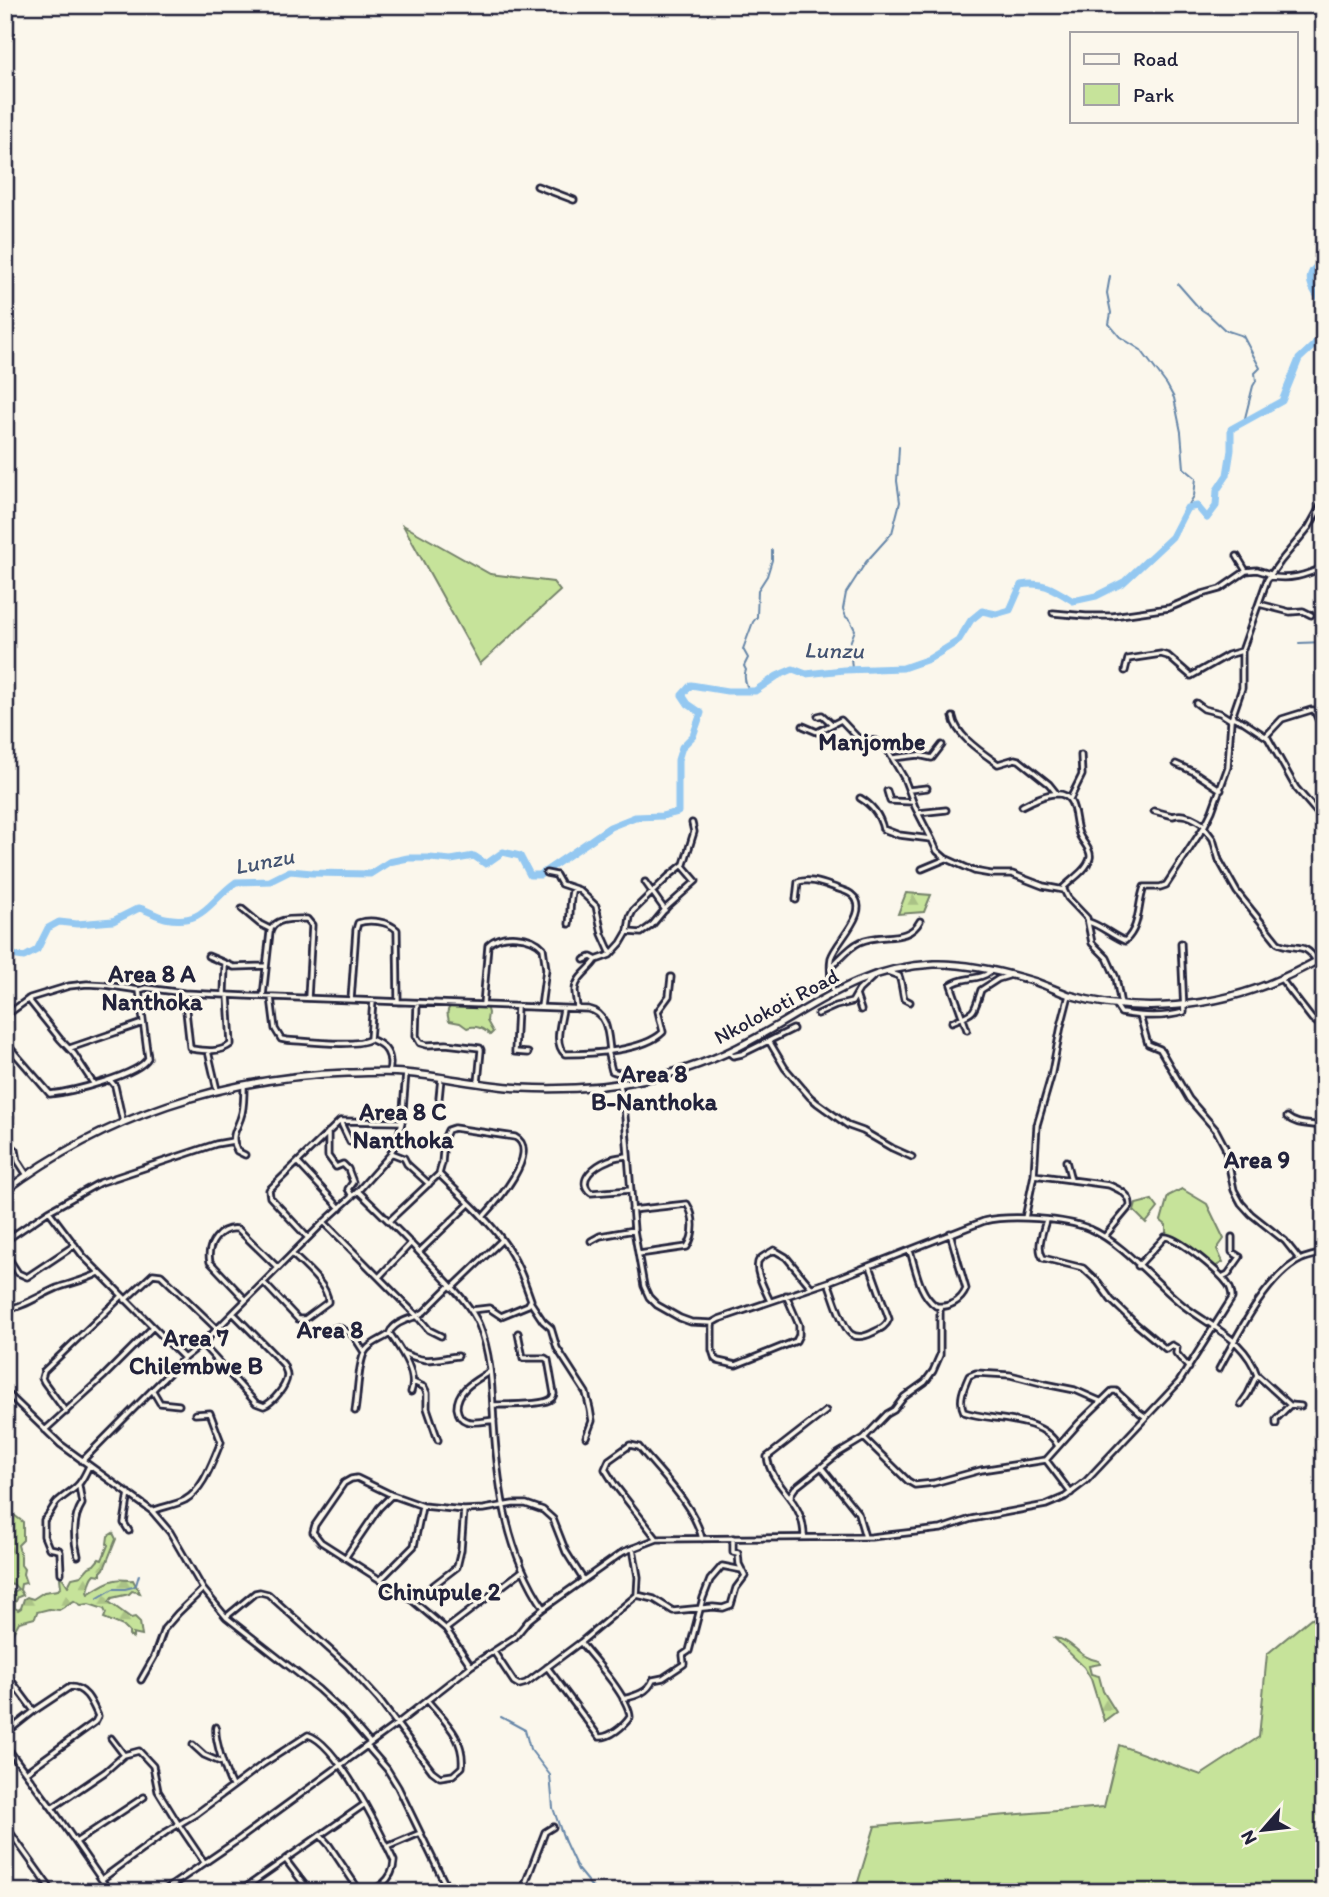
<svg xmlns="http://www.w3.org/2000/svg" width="1329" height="1897" viewBox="0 0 1329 1897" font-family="Itim,sans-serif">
  <defs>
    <pattern id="forest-firs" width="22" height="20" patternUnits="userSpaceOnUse" patternTransform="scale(1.75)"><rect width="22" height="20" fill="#c6e39a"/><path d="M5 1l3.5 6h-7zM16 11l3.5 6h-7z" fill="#aac286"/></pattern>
  </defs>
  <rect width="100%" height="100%" fill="#fbf7ec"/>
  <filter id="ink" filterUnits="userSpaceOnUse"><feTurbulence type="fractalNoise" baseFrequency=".0143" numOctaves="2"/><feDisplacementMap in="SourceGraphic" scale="14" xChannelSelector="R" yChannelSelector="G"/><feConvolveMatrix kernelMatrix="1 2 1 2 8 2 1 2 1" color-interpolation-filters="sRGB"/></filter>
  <g filter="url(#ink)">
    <path fill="#c6e39a" stroke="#74826a" stroke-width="2" d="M403 525 490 574 553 582 560 591 480 664Z
      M452 1005 486 1006 488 1013 487 1021 493 1032 490 1035C484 1028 475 1025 467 1028L460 1023 449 1021C447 1014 446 1010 452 1005Z
      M1182 1189 1207 1204 1224 1239 1217 1249 1223 1262 1213 1268 1181 1240 1166 1235V1225L1161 1221 1168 1196Z
      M1152 1200 1158 1208 1146 1223 1134 1211 1136 1204Z
      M1311 1618 1324 1624V1892H855L875 1826 1104 1807 1119 1745 1201 1775 1259 1737 1267 1654Z"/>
    <path fill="url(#forest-firs)" stroke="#74826a" stroke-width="2" d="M906 893 931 895 924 912 898 914Z
      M14 1515 23 1522V1540L18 1545 21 1556V1565L24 1569 23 1574 26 1583 21 1584 20 1590 23 1595 18 1597 15 1603V1608L18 1610 21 1608 24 1599 27 1597 33 1599 44 1592 58 1590 61 1587 60 1578 62 1577 68 1586 72 1578 81 1576 89 1567 94 1565 99 1559 102 1560 108 1545 107 1544 108 1536 113 1533 116 1539 104 1569 101 1572V1575L95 1574C88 1581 91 1587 87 1592L88 1594C96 1589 105 1582 115 1580 121 1578 127 1581 133 1580L140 1593 132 1591 129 1594 112 1598 109 1602 131 1618 135 1617 140 1622 142 1636 133 1634V1638L129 1636V1632L123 1626 104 1618 106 1613 104 1609 89 1604 81 1605 74 1601 59 1610 49 1609 37 1612 35 1618 19 1622 13 1633 11 1640 5 1639V1617L12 1610 5 1605H10L12 1596 11 1594 18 1589 14 1585 6 1584 5 1580V1520Z
      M1054 1638C1073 1639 1077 1658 1099 1661L1100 1664 1089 1666 1091 1674 1099 1676 1103 1691 1116 1712 1104 1721 1091 1679 1084 1667Z"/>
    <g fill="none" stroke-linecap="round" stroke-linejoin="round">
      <path stroke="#6686a8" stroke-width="2" d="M1110 276 1107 293 1111 313 1109 324 1120 337 1141 350 1167 385 1174 398 1181 432 1184 468 1196 478 1194 496 1187 508
        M1178 284 1199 308 1208 314 1225 330 1243 336 1260 368 1255 373 1256 381 1253 386 1244 422
        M1299 643 1324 642
        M852 670 850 643 855 630 850 620 846 617 843 609 846 593 866 562 892 533 900 502 897 481 899 447
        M749 691C746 685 743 677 746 670L744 666 748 658 743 649 753 622 757 617 758 590 767 576 772 560V550
        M98 1598 113 1589H125L133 1587 136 1585 139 1575
        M501 1717 525 1730 530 1749 550 1775 553 1808 565 1842 578 1870 596 1892"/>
      <path stroke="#94c8f1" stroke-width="7" d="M1324 260C1320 263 1314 268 1312 272 1306 282 1317 297 1324 303
        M312 873 370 874 389 862 408 858H430L451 860 474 856 486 864 503 852 520 856 530 875H540L610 827 635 817 662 816 678 812V760L682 747 693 736 701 713 688 704 682 695 691 685 727 691H755L777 676 793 669 806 674 844 670 903 668 929 659 958 641 971 620 982 611 996 614 1010 610 1021 585C1043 581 1054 589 1073 601L1096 596 1124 582 1172 537 1187 508 1197 506 1207 518 1216 506 1217 490 1227 475 1231 450V429L1282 401 1299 359 1314 345 1324 329
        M5 954 24 957 37 950 48 928 59 922 77 924 113 921 139 908C148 910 155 916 165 918 204 926 209 901 236 882L270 881 290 871 312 873"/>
      <defs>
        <path id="street" d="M537 186 574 200
          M1237 556 1246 571
          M1269 576C1289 581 1306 575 1324 567
          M1259 604 1290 612 1303 611 1311 615
          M1053 613 1086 616H1113L1169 608 1202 594 1220 589 1246 571 1257 570 1270 574
          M1125 671 1128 659 1161 654 1168 656 1191 676 1228 655 1242 651
          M1196 703 1204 709 1220 713 1231 720
          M818 716 822 715 832 724
          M953 717C956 736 983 753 998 764L1015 759 1019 760 1049 784 1057 794
          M1232 717 1244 722 1268 738 1296 788 1321 817
          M803 726 817 732 841 720 858 738 876 741 887 749 904 778 915 807 932 840 937 851 945 858 974 871 991 874H1012L1043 886 1064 890
          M1266 736 1282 719 1311 710H1314L1318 719 1324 724
          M893 758 918 755 932 758 942 745
          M1176 764 1194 772 1221 790
          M909 790 927 788
          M887 791 890 801 913 802
          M860 798C872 805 880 816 883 829L899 835 931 839
          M1070 799 1082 775 1081 755
          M1022 806C1034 800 1062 784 1071 802 1076 811 1075 824 1079 834 1082 842 1092 850 1090 858 1087 870 1072 879 1064 887V890L1068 898 1087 918 1092 943 1107 958 1116 978 1121 1005
          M1154 811 1173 816C1183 812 1196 819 1204 825
          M918 813 946 810
          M922 869 946 859
          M546 873 556 875 561 884 579 890 596 906 602 934 611 954
          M645 882 665 910
          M796 900 798 882C811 878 824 884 836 888 841 890 848 891 852 895 872 911 836 941 831 958 829 969 831 981 833 992
          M242 909 260 924 270 929
          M1089 922C1102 926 1112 936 1125 941 1141 926 1137 906 1144 887H1160L1166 885 1204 827
          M569 924C571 911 569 900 573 888
          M628 932 641 933 652 925 667 907 696 881 683 866
          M208 956 234 967 266 966
          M584 960 591 957 595 959
          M1316 961C1305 941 1295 951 1278 943L1237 892 1219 860 1213 839 1204 827 1212 811 1228 767 1231 720 1242 688V651L1267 580 1280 562 1309 527 1324 500
          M831 967C840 959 849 947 860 942 880 932 908 944 920 921
          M888 972 899 976C902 984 902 991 904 999L910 1002
          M1281 979 1312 1019 1324 1028
          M184 993 190 1047 192 1049C205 1051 221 1053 231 1044L228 995
          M224 994 225 965
          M856 995 861 1010
          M263 996 270 932C274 917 294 919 307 919L312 925 308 998
          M271 997 275 1029 281 1039 286 1040C304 1041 358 1048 370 1039L373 1001
          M28 999 60 1039 74 1054 93 1083
          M351 1000 356 930 358 923C369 919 388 921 397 930L398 1002
          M417 1003 416 1036 420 1043 427 1045 446 1044 480 1048 481 1050 478 1083
          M1115 1004 1121 1013C1143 1017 1163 1018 1184 1012L1181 943
          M483 1005 488 945C501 932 532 935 543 948L546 969 541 1007
          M517 1007 515 1052 528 1053
          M563 1009C561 1023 553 1044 565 1054 592 1054 644 1051 663 1032L658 1011 669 996 671 977
          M577 1009C577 1003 575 996 575 990 576 977 590 970 596 960L610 955 621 943 628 931 630 917 633 911 669 876 684 864 694 832 692 823
          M818 1014 836 1006 852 1002 859 990 873 977
          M5 1016 30 998 69 986 87 984 105 985 139 990 146 988 184 993 247 996 588 1009C608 1013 608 1034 610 1051
          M1140 1016 1148 1044 1160 1049 1189 1099 1216 1130 1225 1147 1234 1190 1241 1203 1251 1214 1285 1241 1300 1260
          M952 1022C977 1011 973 1014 981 990L998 979 1008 976
          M967 1030 951 985C963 976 980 981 991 971
          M370 1039C386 1045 393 1055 389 1072
          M769 1041 785 1068 810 1097 817 1103 849 1126 863 1131 892 1148 912 1157
          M5 1042 50 1094C71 1092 139 1075 148 1058L139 990
          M70 1048 143 1023
          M208 1051 217 1090
          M607 1051 612 1071C625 1077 634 1068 646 1077
          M728 1052 733 1056 742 1054 793 1029
          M110 1080 115 1086 123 1122
          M244 1085C244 1094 244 1104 242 1113 238 1130 229 1133 237 1151L245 1155
          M620 1085 624 1104 634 1230 644 1286 649 1297 657 1305 680 1318 691 1322 712 1323 719 1319 828 1282 984 1221C1009 1215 1066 1218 1090 1229 1123 1243 1155 1283 1184 1306 1201 1319 1221 1329 1237 1344 1246 1353 1253 1362 1257 1375L1248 1394 1241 1404
          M439 1098 441 1078
          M5 1110 10 1117 5 1125
          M1287 1117C1298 1126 1310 1123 1324 1127
          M340 1121 350 1142
          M328 1132V1156L336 1167 343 1164 348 1169 353 1182 348 1189 352 1196
          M5 1141 16 1150 18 1161 27 1175
          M391 1153 404 1158 407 1164 429 1184
          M627 1156C621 1157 615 1157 609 1160 596 1165 575 1180 591 1193L631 1190
          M1066 1161 1071 1180
          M298 1163 340 1208
          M439 1174C461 1196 485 1216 503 1241 516 1258 524 1280 531 1300L528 1305 501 1316 489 1308 472 1310
          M1034 1175 1109 1185C1118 1189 1131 1194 1130 1206L1105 1236
          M358 1191C385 1217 411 1243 437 1271 452 1287 470 1304 479 1325 492 1356 492 1393 494 1425 498 1489 507 1554 544 1608
          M632 1210 687 1204C695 1216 695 1235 687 1247L639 1254
          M49 1211 83 1256 184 1358
          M1025 1218 1034 1175 1037 1125 1051 1077 1061 1026 1069 995
          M1046 1220C1043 1232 1036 1247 1043 1258L1083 1268 1098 1282 1111 1300 1136 1324 1166 1349 1172 1345 1177 1348 1176 1353 1189 1368
          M389 1221 439 1174 442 1163 444 1139 448 1130 454 1128 515 1137C542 1151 495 1204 483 1217
          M324 1222 417 1316 424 1312 450 1286
          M308 1238 270 1197 269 1190 340 1121 402 1122
          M5 1241 49 1211 99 1183 216 1144 233 1141
          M591 1241 600 1236 634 1230
          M910 1251C916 1269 919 1294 936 1306 949 1308 961 1301 966 1289L950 1233
          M419 1252 469 1204
          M5 1253 18 1273 27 1277 75 1245
          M379 1277 411 1243
          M1222 1277 1228 1274 1240 1257 1232 1252V1237
          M828 1282C833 1294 842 1327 851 1334 858 1339 866 1336 872 1333 880 1329 886 1327 889 1319L870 1266
          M264 1283 298 1319H305L328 1302C329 1286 303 1265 292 1254
          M452 1288 502 1240
          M125 1300 153 1274 161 1275 216 1328
          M246 1300 210 1262C206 1245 220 1226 238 1229L278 1268
          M770 1301C766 1292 753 1269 759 1260 762 1256 770 1253 774 1250L786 1257 811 1287
          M531 1303 543 1321 551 1328 557 1348 586 1393 590 1409 592 1421 586 1437
          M5 1310C24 1307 40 1295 57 1288 71 1283 86 1280 99 1273
          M712 1324V1350L715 1359 718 1361 736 1365 796 1341 799 1335V1325L786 1295
          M325 1332 338 1327 353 1335 364 1352
          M390 1334C400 1349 418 1373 411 1392
          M202 1344 256 1403 264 1406C273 1402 286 1387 287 1376 287 1371 285 1369 283 1364L233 1313
          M403 1353C428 1364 433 1359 458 1356
          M1219 1369C1237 1336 1267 1275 1302 1259 1309 1256 1317 1255 1324 1253
          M489 1372C475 1381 457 1389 457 1408 458 1414 460 1419 466 1421 473 1424 486 1421 494 1420
          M1257 1375 1290 1405
          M413 1382 424 1387 427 1393V1408L438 1440
          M5 1391 60 1444 152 1511 170 1532 203 1589 226 1617 318 1689 345 1714 370 1743
          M153 1391 160 1403 179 1405
          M493 1405C504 1405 544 1405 551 1399 553 1398 553 1396 554 1394L548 1360 545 1358H523L518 1333
          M355 1411C358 1395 358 1360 366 1350 373 1341 384 1339 389 1334 390 1333 390 1330 392 1329 397 1322 409 1319 417 1316L429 1330 441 1336
          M66 1412 44 1382 42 1378 44 1371 121 1297
          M1276 1424V1419L1290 1405 1301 1406
          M45 1430 103 1377 152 1328
          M864 1438 908 1481 915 1485 934 1483 981 1470 1046 1460 1079 1423 1112 1391H1116L1140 1413 1146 1417
          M1058 1446C1042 1415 993 1422 964 1412 958 1400 964 1387 969 1376L976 1373 1010 1375 1045 1384 1075 1390 1100 1401
          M1046 1460 1071 1493
          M82 1461 184 1358 202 1344 324 1222 358 1191 390 1155 398 1138 402 1122 406 1073
          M822 1468 858 1513 865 1537
          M129 1493 124 1523 129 1531
          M791 1497V1494L795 1488 839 1453 864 1438 887 1414 894 1410 904 1397 925 1382 933 1371 940 1355V1307
          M152 1511C162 1507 175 1505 185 1500 204 1489 212 1462 221 1442L210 1413 195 1414
          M804 1537C804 1498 772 1489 767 1457L826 1411
          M657 1539 615 1485 605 1469 609 1460 630 1445 639 1447C660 1473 695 1506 702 1539
          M78 1556C73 1538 73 1518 82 1504L79 1486
          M345 1558 379 1508 392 1495
          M61 1573 60 1552 59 1550 49 1548 44 1536V1520C50 1515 53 1505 58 1501 76 1486 78 1490 89 1466
          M380 1580 414 1546 422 1507
          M637 1595 654 1599 673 1611 713 1607 723 1608 731 1605 736 1588 745 1576 739 1564 738 1553 733 1552V1538
          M413 1601 457 1567 461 1550 464 1510
          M226 1617 255 1593 260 1592 268 1594 348 1666 379 1700 432 1771 440 1777 453 1775 462 1767C465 1737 444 1721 427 1700
          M446 1629 522 1571
          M494 1652 514 1682 519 1685 526 1683 581 1642 637 1595 638 1577 633 1548
          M471 1666 446 1629 413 1601 321 1542 313 1532 315 1525 344 1483 351 1479 357 1478 392 1495 423 1506 464 1510 484 1509 513 1504H526L543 1510 553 1519 566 1552 583 1579
          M547 1667 599 1737C610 1738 624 1726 630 1717 629 1697 594 1660 581 1643
          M5 1672 34 1711
          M141 1680 154 1657 164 1629 178 1613 203 1589
          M623 1699C635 1696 648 1693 653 1680L663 1678 684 1664 683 1655 689 1651 703 1598 710 1580 722 1566 742 1570
          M216 1727C214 1739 226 1774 232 1786
          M5 1734 34 1711 70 1687C86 1687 92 1703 98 1716L95 1722 26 1772
          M111 1738 124 1755
          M5 1745 52 1808 110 1892
          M193 1745 204 1755 220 1762
          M367 1746 387 1769 398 1787 449 1892
          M52 1808 105 1772 124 1755 139 1751 153 1766 158 1791 179 1825 204 1862
          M5 1825 53 1892
          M76 1842 144 1797
          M387 1847 420 1833
          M285 1859 310 1892
          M102 1879 166 1832 196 1814 263 1764 308 1735C337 1743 381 1833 394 1861 393 1880 377 1893 359 1890L329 1845 320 1835
          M249 1885 253 1892
          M162 1892 238 1840 398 1723 471 1666 515 1637 529 1620 544 1608 623 1552 657 1539 871 1537 941 1529 971 1519 1046 1505 1065 1497 1086 1481 1179 1382 1232 1298C1232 1292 1231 1288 1227 1283 1219 1272 1178 1237 1165 1237L1138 1266
          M239 1892 365 1804
          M504 1892 515 1888 522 1890
          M522 1892 545 1832 553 1827"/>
        <path id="secondary" d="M5 1191C105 1116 224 1077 348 1073 367 1073 386 1071 404 1073 443 1076 482 1086 521 1088 563 1090 605 1088 646 1079 682 1072 719 1058 750 1041 813 1007 859 967 934 964 969 963 1004 972 1036 982 1047 986 1058 991 1069 995 1137 1015 1216 1008 1280 979 1295 973 1309 965 1324 957"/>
      </defs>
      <use href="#street" stroke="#22223b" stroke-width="9"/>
      <use href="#secondary" stroke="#22223b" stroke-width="10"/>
      <use href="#street" stroke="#fbf7ec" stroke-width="3.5"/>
      <use href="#secondary" stroke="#fbf7ec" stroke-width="5"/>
    </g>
  </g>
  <g text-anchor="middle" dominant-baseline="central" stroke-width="6" stroke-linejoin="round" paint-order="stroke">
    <g font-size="21" fill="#22223b" stroke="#fbf7ec">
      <text transform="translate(776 1006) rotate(-28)">Nkolokoti Road</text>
    </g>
    <g font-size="23" font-style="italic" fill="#445472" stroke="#fbf7ec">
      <text transform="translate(834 650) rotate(1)">Lunzu</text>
      <text transform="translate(264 861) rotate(-11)">Lunzu</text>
    </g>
    <g font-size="24" font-weight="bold" fill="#22223b" stroke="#fbf7ec">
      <text x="872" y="741">Manjombe</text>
      <text x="152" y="973">Area 8 A<tspan x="152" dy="28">Nanthoka</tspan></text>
      <text x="654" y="1073">Area 8<tspan x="654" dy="28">B-Nanthoka</tspan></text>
      <text x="403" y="1111">Area 8 C<tspan x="403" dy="28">Nanthoka</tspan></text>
      <text x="1257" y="1159">Area 9</text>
      <text x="330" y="1329">Area 8</text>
      <text x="196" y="1337">Area 7<tspan x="196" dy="28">Chilembwe B</tspan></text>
      <text x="439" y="1591">Chinupule 2</text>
    </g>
  </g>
  <rect width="1329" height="1897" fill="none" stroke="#fbf7ec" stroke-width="28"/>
  <rect x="14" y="14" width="1301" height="1869" fill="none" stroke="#22223b" stroke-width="2.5" filter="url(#ink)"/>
  <rect x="1070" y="32" width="228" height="91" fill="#fbf7ec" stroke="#a4a2a5" stroke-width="2"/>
  <rect x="1084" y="54" width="35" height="10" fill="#fbf7ec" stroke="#a4a2a5" stroke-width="2"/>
  <text x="1133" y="66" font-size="21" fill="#22223b">Road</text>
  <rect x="1084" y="84" width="35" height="21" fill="#c6e39a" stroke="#a4a2a5" stroke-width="2"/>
  <text x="1133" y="102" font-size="21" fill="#22223b">Park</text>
  <g transform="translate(1263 1830) rotate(242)" stroke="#fbf7ec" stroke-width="5" paint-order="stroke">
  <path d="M0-5L12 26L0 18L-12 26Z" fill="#22223b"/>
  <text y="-10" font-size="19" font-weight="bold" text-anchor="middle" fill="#22223b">N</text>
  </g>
</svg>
